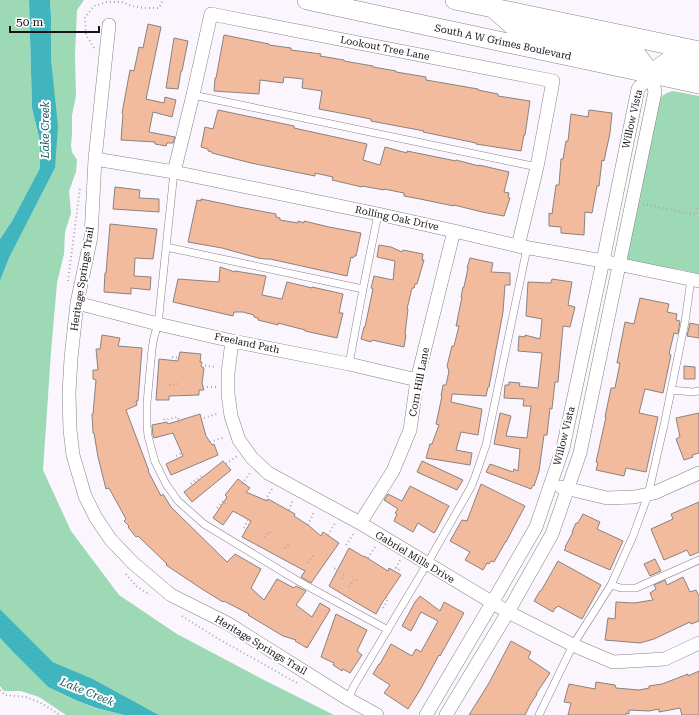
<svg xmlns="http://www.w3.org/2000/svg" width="699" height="715" viewBox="0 0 699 715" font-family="'Roboto Serif',serif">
  <rect width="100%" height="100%" fill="#fbf5fe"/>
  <path fill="#9cd9b4" d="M0 0H29L32 108 40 141V168L12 221 0 239Z
    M50 0H84L77 10 75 55 76 96 72 115V133L71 146 72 152 77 160 76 172 69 191 71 213 65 232 64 254 57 283 51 352 43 470 71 531 119 595 177 634 266 681 334 715H159L93 679 53 662 0 609V281L9 258 55 168 51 60V16Z
    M673 91 699 96V274L683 270 630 262 625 259 656 109C660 98 661 94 673 91Z
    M0 638 13 652 48 687 72 699 95 708 124 715H66L39 697 21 691H4L0 686Z"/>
  <path fill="#41b5be" d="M29 0H50L51 16V60L58 126 55 168 9 258 0 281V239L12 221 40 168V141L32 108Z
    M0 609 53 662 93 679 159 715H124L96 708 75 700 48 687 13 652 0 638Z"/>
  <path fill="#f3bb9d" stroke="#8b827d" d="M148 24 161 27 146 99 164 103 165 97 176 100 172 117 153 112 149 132 175 137 173 143H167L166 146 155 144V142L121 140 123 114 122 113 130 70 134 71 139 47 143 48Z
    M224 35 269 44V45L291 48V50L321 54 320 56 344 60V61L373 66V67L396 71V72L426 77V80L478 89V90L498 94V96L530 101 525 135H524L521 151 476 144V143L423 132 424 131 371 121V119L319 109 322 91 302 88 303 79 284 77 283 83 260 80 259 94 214 91 215 78H216Z
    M174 38 188 41 182 71H181L178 89 166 88Z
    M218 110 294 126V128L367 144 363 160 380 165 385 147 407 153V151L456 161V160L479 166V165L509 172 504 192 509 193 508 197 510 198 504 216 482 212 454 205V206L420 199 404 196V193L384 189V190L362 186V187L332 180 333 177 315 173V176L251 163 212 153V152L208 151V149L201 147 205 127 213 129Z
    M589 110 612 113 610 133 604 161 602 160 599 186H597L592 213 585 212 584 235 561 233V227L549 226V213L552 214 556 185H559L561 159H563L566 141H568L571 114 588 117Z
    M115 187 140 190 139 198 159 199V212L113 209Z
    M201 199 239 207 276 214V217L280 218V220L298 223V221L304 223V221L329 227 361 233 356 256H354L353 258 351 257 347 276 270 259H266L258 258 222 248 188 242 197 200 201 201Z
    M110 224 157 229 153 259 135 258 134 276 151 277 150 290 131 288V294L104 292 105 273H106Z
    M379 245 391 247 402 252 403 250 423 254 422 260H424L417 284H415L414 288H412L407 309H408L405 334 406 335 404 347 372 340 371 342 361 339 364 327H365L373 289 371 288 374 276 393 280 395 261 377 257Z
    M470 258 493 263 491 272 510 273V285H505L503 312 489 387H488L486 396 452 394 451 402 482 409 478 435 461 432 456 450 472 453 470 465 426 458 430 444H432L439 425 436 424 442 396H441L443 385H446L449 371 447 366 452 346H454L459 326H456L462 297H461L463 287H464L468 268H467Z
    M220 267 235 272V271L266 276 262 295 282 299 287 282 312 288V287L343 294 339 313H343L337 338 305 331V330L278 323V325L258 320V318L254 317V315L243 312H234L233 316 173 302 178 279 219 282Z
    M552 279 572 282 568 305 575 307 570 327 563 326 558 382H555L552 409 550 408 547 435H544L539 471 534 486 533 485 531 489 486 472 490 464 513 472 514 469 518 471 520 449 494 444 496 434 500 413 511 416 506 436 527 438 531 406H523L524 399 504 398 505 385H509V382L520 383 519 386 538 388 542 353 518 351 519 336 525 337V335L540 339 542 319 526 316 528 282 551 283Z
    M640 298 669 304 667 312 677 314 676 320 680 321 678 334 674 333 669 354 671 355 663 393 645 389 639 413 658 417 646 472 626 468 624 476 596 470 598 463 596 462 606 417H605L611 388H615L620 363H617L625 322 634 324Z
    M690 323 699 325V338L687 336Z
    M102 335 120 338 118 346 142 348 138 401H136L137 405 126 410 149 471H148L161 496 163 494 171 507 227 562 235 554 261 569 251 588 264 600 277 579 294 588 296 586 306 591 296 605 312 617 320 603 330 609 329 610H330L307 648 295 641 296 640 283 636 248 615 249 614 224 601 223 602 202 589 166 565 167 564 138 536 136 537 128 527 129 526 124 521 126 519 109 488 106 489 98 457 94 433H93L92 414H93L96 380 93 379V370H98L96 349H100Z
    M180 352 201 354 200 362H202L201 366 204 368 202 384 204 390H199V395L169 396V400H156L159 359 178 361Z
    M684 366 695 367V379H684Z
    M699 413V453L692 455 693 457 684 460 676 439 680 437 676 418Z
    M200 414 206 436 212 445 214 444 218 455 171 475 166 464 183 456 173 433 154 438 153 435 152 425 167 422 168 424Z
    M223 461 231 470 192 502 184 492Z
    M422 461 463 480 457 490 417 472Z
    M238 479 250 488 246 492 267 501 268 499 295 514 294 516 308 525 321 536 323 532 339 543 311 583 301 577 305 571 242 537 251 521 233 511 223 525 213 518 227 497 225 495Z
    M481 484 525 506 506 542V541L494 562 491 561 489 564 487 563 483 570 465 560 470 552 450 541 462 520 467 521Z
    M410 486 449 506 435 532 434 533 418 523 413 532 394 521 397 514 395 513 398 509 384 500 388 494 402 501Z
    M699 502V552L690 556 687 550 664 560 651 529 673 519 671 514Z
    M583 514 600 522 597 529 623 541 610 570 564 550 566 548 565 547 573 532H572L576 523H578Z
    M349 548 364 557V556L388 571 389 568 401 575 382 603 376 614 347 597 329 586Z
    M655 559 661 571 650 576 644 564Z
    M558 561 601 585 582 619 558 606 556 608H555L553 612 534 601 540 591H541Z
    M683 577 690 592 696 590 699 596V621L691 624 690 622 654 639 640 643 605 640 608 618 615 619 616 602 634 603 653 600 650 593 656 589 654 585 665 580 667 585Z
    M420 596 440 611 444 602 464 613 440 656 439 655 420 690 408 709 384 693 390 685 373 674 379 664H380L391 644 412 656 416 649 421 652 438 621 421 612 411 631 402 626 415 602Z
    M336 614 367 630 357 651 362 655 350 673 343 669 342 671 333 665 334 663 321 657Z
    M511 641 531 652 528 658 550 673 536 694H537L530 705 525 715H469L489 683Z
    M699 671V715H682L680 708 659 712V709L649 711 629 710V714L626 713V715H568L571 703 564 702 569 684 595 689 596 682 615 685 616 688 639 690 649 688V686L662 684 688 674V676Z"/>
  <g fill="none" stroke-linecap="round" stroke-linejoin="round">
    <defs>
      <path id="service" d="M193 95 537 167
        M174 172 158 324 154 337 152 349 147 403V425L148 436 155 462 166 484 178 501 204 524 298 581 388 630
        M166 247 363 289
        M349 364 363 289 378 214
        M671 390 693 392 699 391
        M611 585 621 588H636L699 560
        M348 699 354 686 427 564 471 487C477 473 481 459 486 445L527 248
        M539 715 573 645 611 585 633 536 648 495 664 425 685 322 691 279"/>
      <path id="minor" d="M109 25 95 159 91 237 77 303 71 358 69 393 70 430 73 455 85 496 96 518 111 540 133 563 171 595 227 623 348 699 377 715
        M95 159 174 172 378 214 454 231 518 246 603 261 699 281
        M174 172 193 95 211 14 553 81 537 167 518 246
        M77 303 158 324 232 341 349 364 417 380
        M232 341 228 373V394L231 416 239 440 252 458 268 473 360 523 508 612 573 645 613 662 665 659 699 643
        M561 487 607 498 634 497 654 493 699 473
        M360 523 393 471 410 430 417 380 454 231
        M426 715 492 603 536 527 563 448 603 261 638 89 651 74
        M446 715 508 612 552 534 580 453 655 92 651 74"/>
      <path id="secondary" d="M307 0 699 84
        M455 0 699 51
        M494 9 516 28 635 53 651 74 669 61 699 67"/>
    </defs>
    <use href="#service" stroke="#87828a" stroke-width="8"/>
    <use href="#minor" stroke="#87828a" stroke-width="14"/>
    <use href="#secondary" stroke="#87828a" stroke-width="20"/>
    <path stroke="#aca7ae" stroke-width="2" stroke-dasharray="1 3" stroke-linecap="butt" d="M94 48 86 35 85 17 94 6 107 2H122L132 6 144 8H159L163 0
      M643 204 696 215 698 207 699 208
      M68 281 80 188
      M172 357 179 358
      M201 365 215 367
      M169 385 178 384
      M203 387H217
      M204 418 219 413
      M164 419 165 420 178 417 179 423
      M210 442 225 437
      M176 456 182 453
      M226 464 237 456
      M191 484 203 475
      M242 484 250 473
      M265 500 272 489
      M217 508 223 501 226 505 228 504
      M289 510 293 500
      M308 525 314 512
      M244 528 248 519
      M328 535 335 523
      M264 537 267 534H269L271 530
      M346 545 354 533
      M285 548 290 543
      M368 558 375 547
      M308 563 313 556 314 557
      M335 568 334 569 344 575 341 581
      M396 573 399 569 396 568 400 560
      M126 574 136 586 150 595
      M349 587 354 579 359 581
      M383 608 388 599 384 596
      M182 616 215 637 297 683
      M0 690 5 695 26 697 41 703 60 715"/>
    <use href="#service" stroke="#fff" stroke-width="7"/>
    <use href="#minor" stroke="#fff" stroke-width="13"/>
    <use href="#secondary" stroke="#fff" stroke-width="19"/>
  </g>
  <g text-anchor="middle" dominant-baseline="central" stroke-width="4" stroke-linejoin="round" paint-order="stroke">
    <g font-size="10" fill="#161417" stroke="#fff">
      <text transform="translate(503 42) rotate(12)">South A W Grimes Boulevard</text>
      <text transform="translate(385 48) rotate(11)">Lookout Tree Lane</text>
      <text transform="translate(632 119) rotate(-77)">Willow Vista</text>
      <text transform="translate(397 218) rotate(12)">Rolling Oak Drive</text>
      <text transform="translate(82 279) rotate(-81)">Heritage Springs Trail</text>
      <text transform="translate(247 343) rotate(12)">Freeland Path</text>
      <text transform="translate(419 382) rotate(-79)">Corn Hill Lane</text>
      <text transform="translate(564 436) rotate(-76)">Willow Vista</text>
      <text transform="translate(415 557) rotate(31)">Gabriel Mills Drive</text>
      <text transform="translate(261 645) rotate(31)">Heritage Springs Trail</text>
    </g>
    <g font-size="11" font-style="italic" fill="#16575c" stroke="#fff">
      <text transform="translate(45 130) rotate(-90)">Lake Creek</text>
      <text transform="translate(87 692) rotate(22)">Lake Creek</text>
    </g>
  </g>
  <path d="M10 26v6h89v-6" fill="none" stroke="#161417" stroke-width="2"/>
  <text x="16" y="26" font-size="12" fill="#161417" stroke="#ffffff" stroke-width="3" paint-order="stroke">50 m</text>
</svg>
